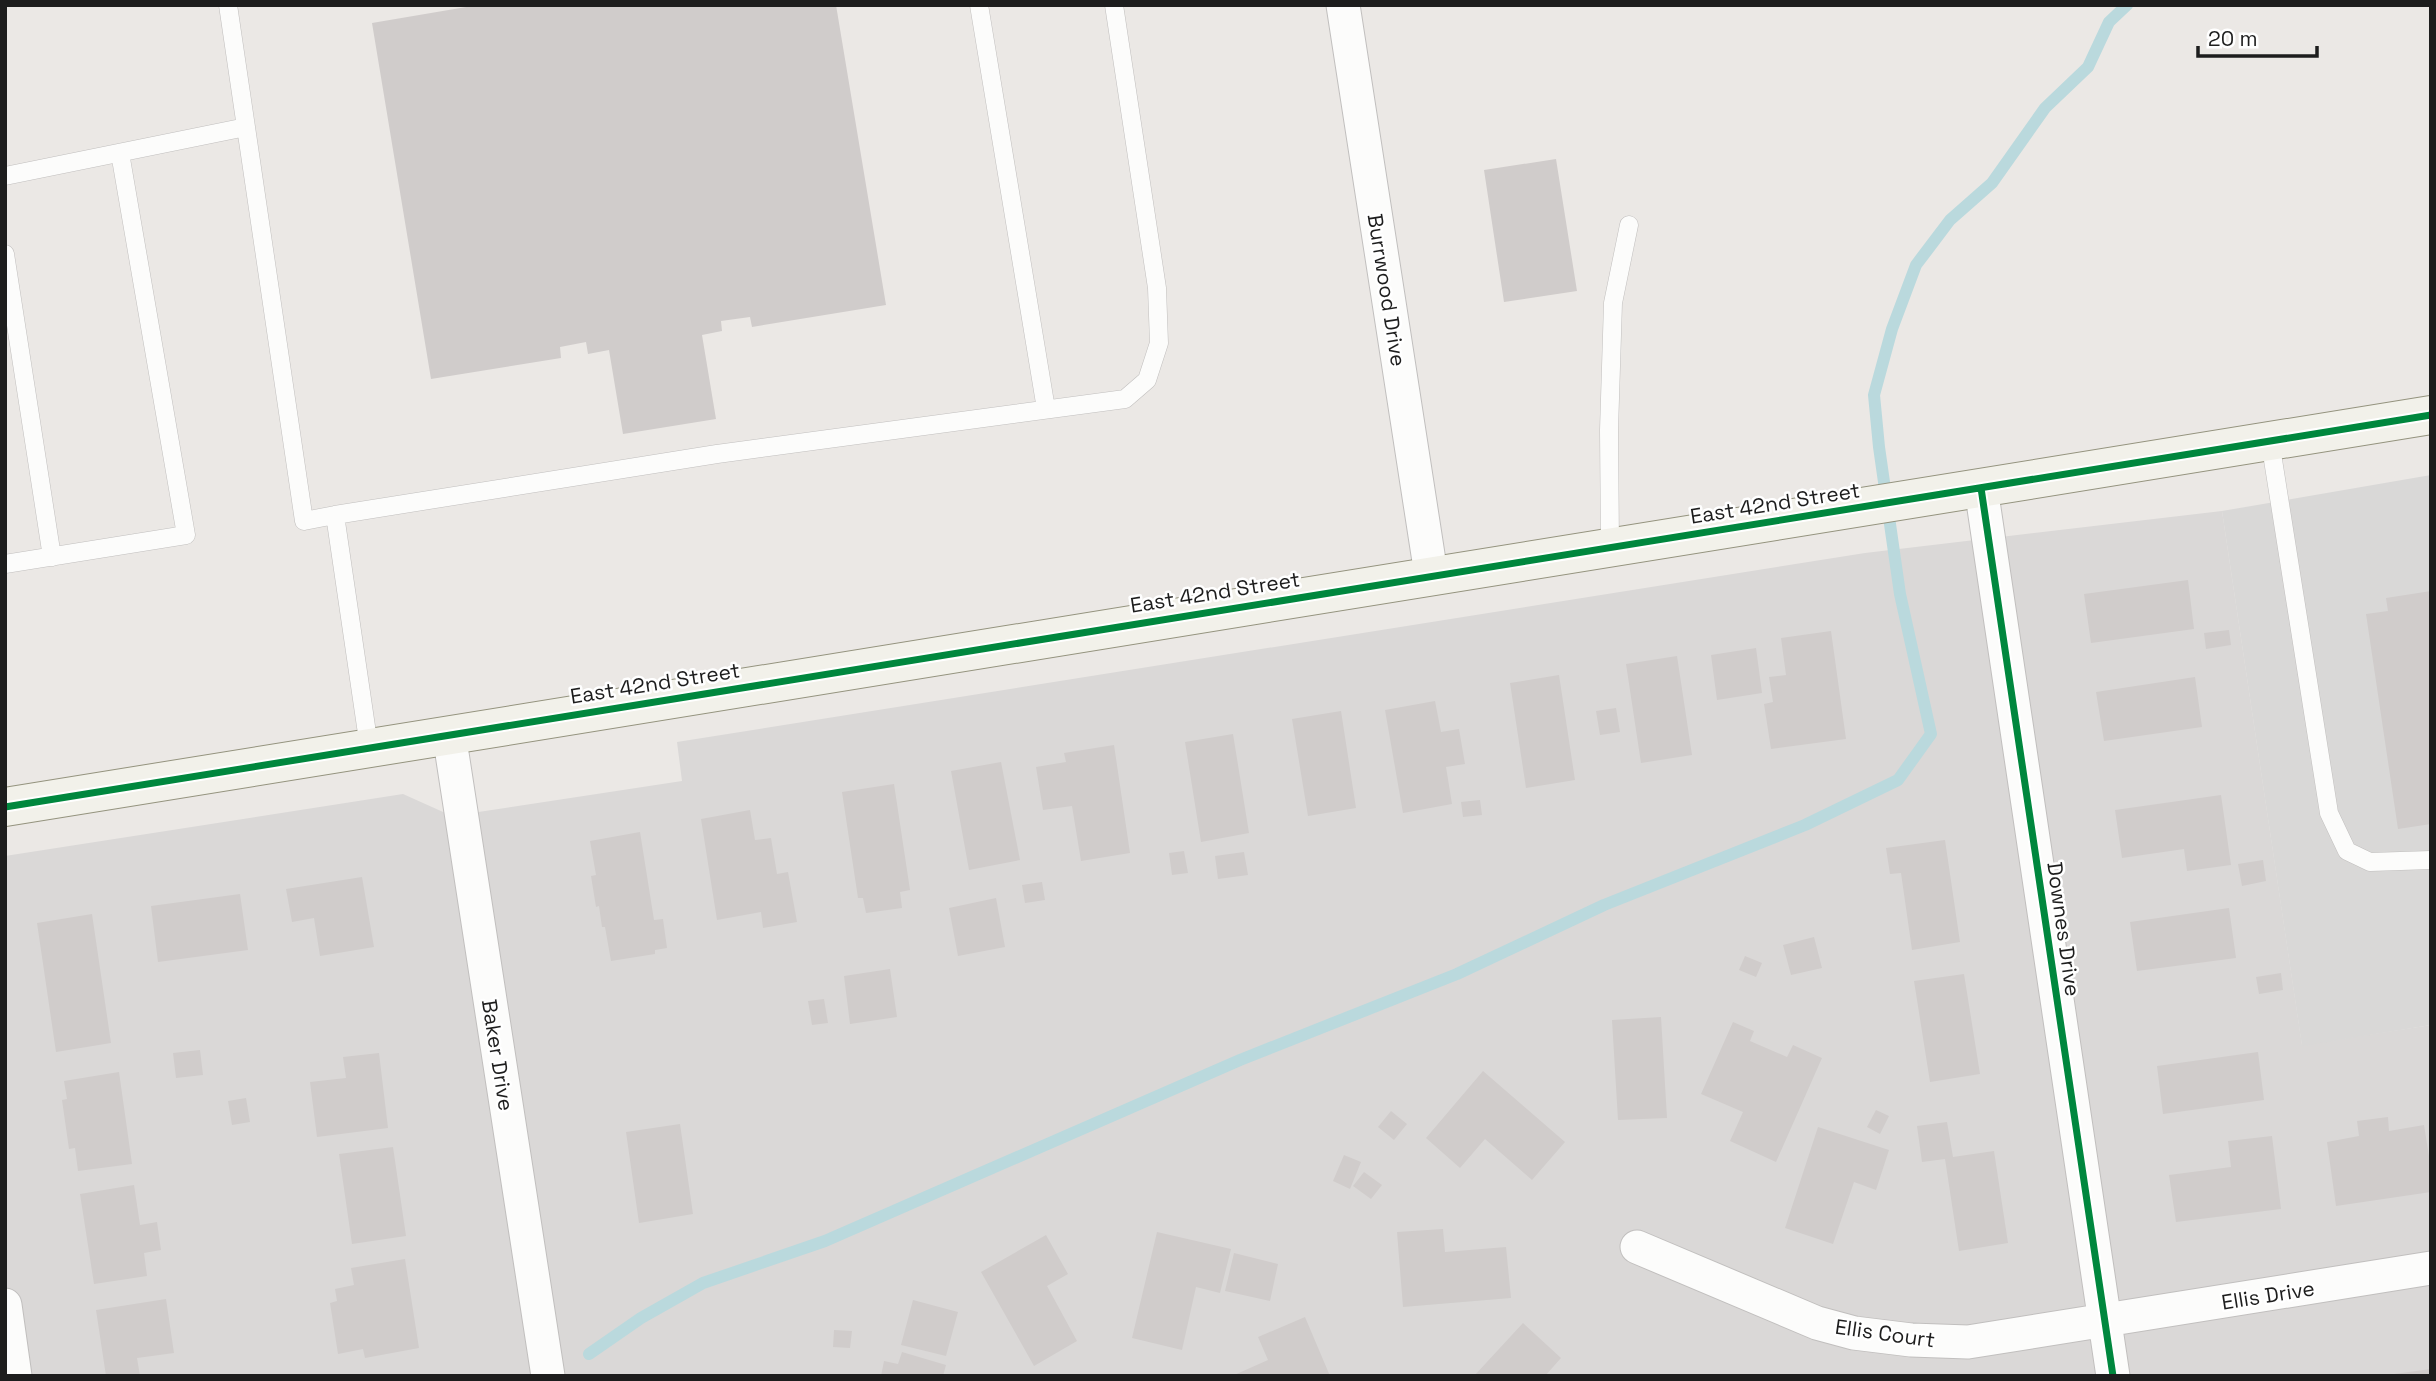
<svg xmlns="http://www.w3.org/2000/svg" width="2436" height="1381" viewBox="0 0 2436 1381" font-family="'Space Grotesk',sans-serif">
  <rect width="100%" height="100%" fill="#ebe8e5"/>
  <path fill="#dad8d7" d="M2222 511 2302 1045 2431 1025V1376H5V856L403 794 452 816 682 781 677 742 1865 553Z"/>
  <path fill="#d9d8d7" d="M2431 475V1025L2302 1046 2222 511Z"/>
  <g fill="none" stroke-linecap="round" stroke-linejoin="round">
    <path stroke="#bad9dd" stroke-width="12" d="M589 1354 641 1318 703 1283 825 1241 1240 1060 1457 974 1604 905 1805 825 1898 780 1931 734 1900 594 1879 447 1874 395 1892 329 1916 265 1950 220 1992 183 2045 108 2088 67 2109 22 2127 5"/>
  </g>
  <path fill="#d0cccb" d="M478 5H836L886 305 752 327 750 317 721 321 722 331 702 335 716 419 623 434 609 350 588 354 586 342 560 347 561 358 431 379 372 23Z
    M1556 159 1577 291 1504 302 1484 170Z
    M2188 580 2194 629 2091 643 2084 594Z
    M2431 591V824L2398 829 2366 614 2388 611 2386 598Z
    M2229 630 2231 645 2206 649 2204 633Z
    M1831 631 1846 739 1771 749 1764 704 1773 702 1769 677 1786 675 1781 638Z
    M1756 648 1762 693 1717 700 1711 655Z
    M1677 656 1692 755 1641 763 1626 664Z
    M1559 675 1575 780 1526 788 1510 683Z
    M2195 677 2202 727 2104 741 2096 692Z
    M1435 701 1441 732 1459 729 1465 764 1446 767 1452 804 1403 813 1385 710Z
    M1616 708 1620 732 1600 735 1596 711Z
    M1341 711 1356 808 1308 816 1292 719Z
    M1233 734 1249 833 1201 842 1185 742Z
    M1114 745 1130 853 1081 861 1072 806 1043 810 1036 767 1066 762 1064 753Z
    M1001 762 1020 860 969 870 951 771Z
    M894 784 910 890 900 892 902 908 866 913 863 898H858L842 792Z
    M2221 795 2231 865 2187 871 2184 849 2122 858 2115 810Z
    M1480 800 1482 815 1463 817 1461 802Z
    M750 810 755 840 771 838 777 874 788 872 797 922 763 928 761 912 717 920 701 819Z
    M640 832 654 920 663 919 667 948 655 950V954L611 961 605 927H602L599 906 596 907 591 876 596 875 590 841Z
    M1945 840 1960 942 1912 950 1901 873 1890 874 1886 848Z
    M1184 851 1188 873 1172 875 1169 853Z
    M1244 852 1248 875 1218 879 1215 856Z
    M2263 860 2266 881 2242 886 2238 864Z
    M362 877 374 947 320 956 314 918 292 922 286 889Z
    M1042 882 1045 900 1025 903 1022 885Z
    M240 894 248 950 158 962 151 906Z
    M996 898 1005 947 958 956 949 908Z
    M2229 908 2236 958 2137 971 2130 922Z
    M92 914 111 1043 56 1052 37 923Z
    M1814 937 1822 968 1791 975 1783 945Z
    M1745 956 1762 963 1756 977 1739 970Z
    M890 969 897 1017 850 1024 844 976Z
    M2281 973 2283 990 2259 994 2256 977Z
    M1964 974 1980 1074 1930 1082 1914 981Z
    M824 999 828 1023 812 1025 808 1001Z
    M1661 1017 1667 1118 1618 1120 1612 1020Z
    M1733 1022 1754 1031 1750 1041 1787 1057 1793 1045 1822 1058 1776 1162 1730 1141 1743 1112 1701 1094Z
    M200 1050 203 1075 176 1078 173 1053Z
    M2258 1052 2264 1100 2163 1114 2157 1066Z
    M379 1053 388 1128 317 1137 310 1082 346 1078 343 1057Z
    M1483 1071 1565 1142 1532 1180 1485 1139 1460 1168 1426 1138Z
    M119 1072 132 1164 78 1171 75 1148 69 1149 62 1100 67 1099 64 1081Z
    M246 1098 250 1122 232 1125 228 1101Z
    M1876 1110 1889 1116 1880 1134 1867 1127Z
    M1391 1111 1407 1124 1394 1140 1378 1127Z
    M2388 1117 2389 1131 2424 1125 2431 1169V1192L2336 1206 2327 1142 2359 1136 2357 1121Z
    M1947 1122 1953 1157 1994 1151 2008 1243 1959 1251 1945 1159 1922 1162 1917 1126Z
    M680 1124 693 1214 639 1223 626 1132Z
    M1818 1127 1889 1150 1876 1190 1854 1182 1833 1244 1785 1228Z
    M2272 1136 2281 1209 2176 1222 2169 1175 2231 1167 2228 1141Z
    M393 1147 406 1236 352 1244 339 1154Z
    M1344 1155 1361 1162 1350 1189 1333 1181Z
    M1364 1172 1382 1185 1371 1199 1353 1186Z
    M134 1185 140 1225 157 1222 161 1250 144 1253 147 1276 94 1284 80 1194Z
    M1443 1229 1445 1252 1506 1247 1511 1298 1403 1307 1397 1232Z
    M1157 1232 1231 1249 1220 1293 1196 1287 1182 1350 1132 1338Z
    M1046 1235 1068 1274 1047 1286 1077 1341 1034 1366 981 1272Z
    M1234 1253 1278 1264 1270 1301 1225 1291Z
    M405 1259 419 1348 365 1358 363 1349 338 1354 330 1303 337 1301 335 1289 354 1285 351 1268Z
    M166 1299 174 1353 137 1358 140 1376H106L96 1310Z
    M913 1300 958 1312 946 1356 901 1345Z
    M1305 1317 1330 1376H1232L1268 1360 1258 1337Z
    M1523 1323 1561 1358 1545 1376H1474Z
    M834 1330 852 1331 850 1348 833 1347Z
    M902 1352 946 1365 943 1376H881L884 1361 898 1364Z
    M2431 1369V1376H2394V1374Z"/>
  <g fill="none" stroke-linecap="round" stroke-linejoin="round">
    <defs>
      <path id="lane" d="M228 5 304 521 335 515
        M979 5 1046 409
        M5 176 246 127
        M5 254 52 557
        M2270 441 2329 813 2347 851 2370 862 2431 860
        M1610 547 1609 430 1613 303 1629 225
        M5 564 186 535 120 153
        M369 747 335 515 717 454 1125 399 1147 380 1159 343 1157 288 1114 5"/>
      <path id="street" d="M1343 5 1431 574
        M1981 488 2113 1376
        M449 734 548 1376
        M1637 1247 1817 1323 1854 1333 1911 1340 1968 1342 2431 1268
        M5 1305 15 1376"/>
      <path id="secondary" d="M5 807 2431 415"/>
    </defs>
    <use href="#lane" stroke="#c1bfbe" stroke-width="19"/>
    <use href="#street" stroke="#c1bfbe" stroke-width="35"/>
    <use href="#secondary" stroke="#94937e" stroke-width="40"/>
    <use href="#lane" stroke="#fcfcfb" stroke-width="18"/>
    <use href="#street" stroke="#fcfcfb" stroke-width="33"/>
    <use href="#secondary" stroke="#f2f1ea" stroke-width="38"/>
    <defs>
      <path id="cycleway" d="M1981 488 2113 1376
        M5 807 2431 415"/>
    </defs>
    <use href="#cycleway" stroke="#fff" stroke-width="11"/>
    <use href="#cycleway" stroke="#00873e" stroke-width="7"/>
  </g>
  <g text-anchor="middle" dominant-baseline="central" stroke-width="5" stroke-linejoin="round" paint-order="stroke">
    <g font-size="21" fill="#1d1d1d" stroke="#fff">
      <text transform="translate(1387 290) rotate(81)">Burrwood Drive</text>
      <text transform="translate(1775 503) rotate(-9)">East 42nd Street</text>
      <text transform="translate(1215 592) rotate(-9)">East 42nd Street</text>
      <text transform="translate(655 683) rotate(-9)">East 42nd Street</text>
      <text transform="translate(2064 929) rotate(82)">Downes Drive</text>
      <text transform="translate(498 1055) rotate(81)">Baker Drive</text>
      <text transform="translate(2268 1295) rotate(-9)">Ellis Drive</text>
      <text transform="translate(1885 1333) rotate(8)">Ellis Court</text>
    </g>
  </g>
  <rect width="2436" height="1381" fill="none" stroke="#1d1d1d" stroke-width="14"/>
  <path d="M2198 46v10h119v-10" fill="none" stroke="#1d1d1d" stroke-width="3.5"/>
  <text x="2208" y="46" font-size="21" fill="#1d1d1d" stroke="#ffffff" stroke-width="5" paint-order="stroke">20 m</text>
</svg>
